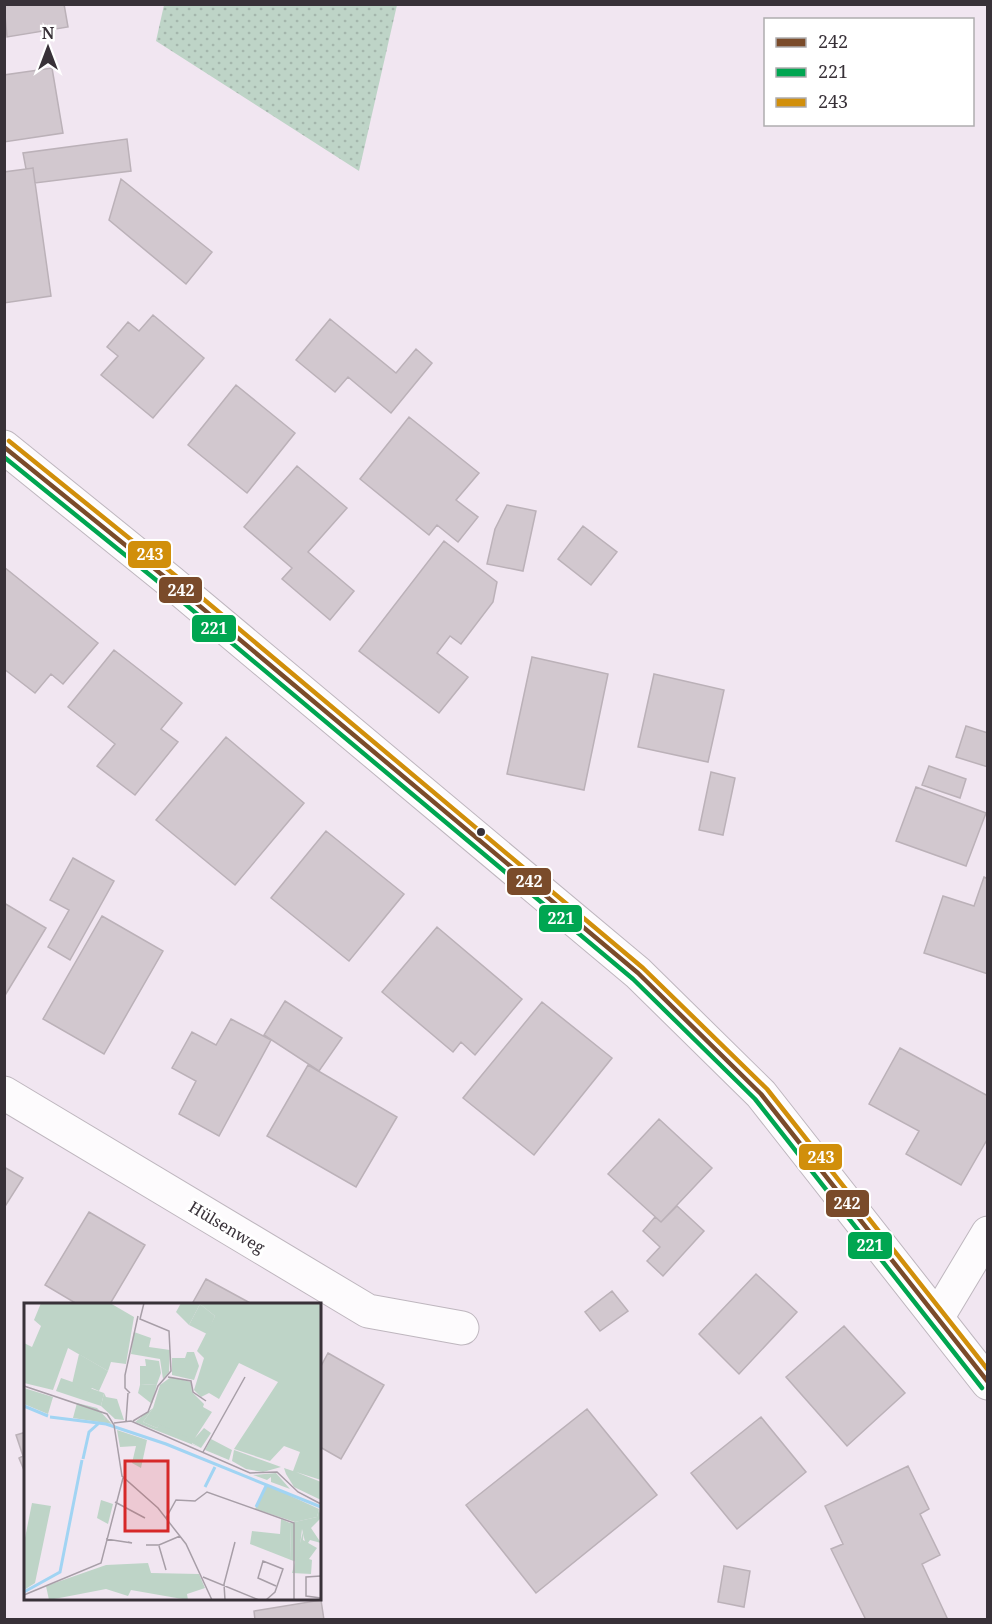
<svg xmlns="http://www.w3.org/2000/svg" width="992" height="1624" viewBox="0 0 992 1624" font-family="'Noto Serif',serif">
  <defs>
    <pattern id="grass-dots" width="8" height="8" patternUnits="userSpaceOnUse" patternTransform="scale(1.5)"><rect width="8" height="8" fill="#bed4c7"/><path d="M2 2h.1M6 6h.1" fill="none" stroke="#a4b6ac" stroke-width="1.8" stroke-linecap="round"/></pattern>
  </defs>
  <rect width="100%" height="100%" fill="#f1e6f1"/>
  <path fill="url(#grass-dots)" d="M164 5H397L359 171 156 41Z"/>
  <path fill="#d2c8cf" stroke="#bbb1b8" stroke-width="1.5" d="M4 4H64L68 27 7 37Z
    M52 68 63 133 4 142V75Z
    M127 139 131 171 35 183 33 168 26 169 23 153Z
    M33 168 51 296 4 303V172Z
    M121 179 212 252 186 284 109 220Z
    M153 315 204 358 153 418 101 375 118 356 107 347 128 322 139 331Z
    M330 319 396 373 416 349 432 363 391 413 348 377 335 392 296 360Z
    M236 385 295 433 247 493 188 445Z
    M409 417 479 473 456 500 478 517 458 542 437 525 429 535 360 479Z
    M297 466 347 508 308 552 354 591 330 620 282 579 292 568 244 527Z
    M507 505 536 511 523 571 487 564 495 529Z
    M583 526 617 552 591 585 558 559Z
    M444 541 497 582 493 602 461 644 450 636 437 653 468 677 439 713 359 651Z
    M4 567 98 643 63 684 51 674 35 693 4 669Z
    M114 650 182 703 161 729 178 742 135 795 97 766 115 744 68 707Z
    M532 657 608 674 584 790 507 774Z
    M654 674 724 690 708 762 638 747Z
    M966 726 988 733V767L956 757Z
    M226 737 304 803 235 885 156 820Z
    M929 766 966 779 960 798 922 785Z
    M711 772 735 778 723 835 699 830Z
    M916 787 986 813 966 866 896 841Z
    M326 831 404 894 349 961 271 898Z
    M73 858 114 881 70 960 48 947 69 910 50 900Z
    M984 877 988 879V974L924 953 943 896 974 906Z
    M4 903 46 928 4 997Z
    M102 916 163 951 104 1054 43 1019Z
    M437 927 522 999 475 1055 461 1042 453 1052 382 992Z
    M285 1001 342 1038 319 1071 264 1035Z
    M542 1002 612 1058 534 1155 463 1098Z
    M231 1019 271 1040 219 1136 179 1114 196 1081 172 1068 192 1032 216 1045Z
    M900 1048 988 1096V1138L961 1185 906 1154 919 1131 869 1104Z
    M308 1065 397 1117 356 1187 267 1136Z
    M659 1119 712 1168 661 1222 608 1174Z
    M4 1167 23 1178 4 1208Z
    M677 1206 704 1231 663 1276 647 1261 660 1247 643 1231 655 1217 661 1222Z
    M89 1212 145 1245 110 1304H77L45 1285Z
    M756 1274 797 1312 739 1374 699 1334Z
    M206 1279 252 1304H192Z
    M612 1291 628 1311 600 1331 585 1312Z
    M844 1326 905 1393 847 1446 786 1377Z
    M328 1353 384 1385 341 1459 320 1447V1368Z
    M587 1409 657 1495 536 1593 466 1505Z
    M761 1417 806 1472 737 1529 691 1473Z
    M26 1432V1475L19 1458 23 1456 16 1435Z
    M908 1466 929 1509 920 1514 940 1555 922 1564 948 1620H866L831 1549 843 1544 825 1506Z
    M724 1566 750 1571 744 1607 718 1602Z
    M321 1600 324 1620H255L254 1611Z"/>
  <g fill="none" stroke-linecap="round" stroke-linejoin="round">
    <defs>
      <path id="minor" d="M4 447 171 582 638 973 761 1094 988 1383
        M4 1093 368 1311 462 1328
        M937 1318 988 1233"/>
    </defs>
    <use href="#minor" stroke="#beb6be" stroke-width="35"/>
    <use href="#minor" stroke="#fdfbfd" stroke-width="33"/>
    <defs>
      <path id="bus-1" d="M4 447 171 582 638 973 761 1094 988 1382"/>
      <path id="bus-2" d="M4 457 166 588 633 979 755 1099 982 1388"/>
      <path id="bus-3" d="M9 441 176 576 643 968 767 1089 988 1370"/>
    </defs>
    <use href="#bus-1" stroke="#fff" stroke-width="9"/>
    <use href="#bus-2" stroke="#fff" stroke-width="9"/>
    <use href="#bus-3" stroke="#fff" stroke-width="9"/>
    <use href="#bus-1" stroke="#7a4b2a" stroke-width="4.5"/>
    <use href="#bus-2" stroke="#00a651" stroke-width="4.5"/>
    <use href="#bus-3" stroke="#d18f0b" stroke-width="4.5"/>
  </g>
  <circle fill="#383138" stroke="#fff" stroke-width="2" cx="481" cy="832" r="5"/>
  <g text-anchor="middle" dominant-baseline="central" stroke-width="6" stroke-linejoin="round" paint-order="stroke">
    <g font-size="16" fill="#383138" stroke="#fff">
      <text transform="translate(227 1227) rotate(31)">Hülsenweg</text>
    </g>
  </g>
  <g transform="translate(24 1303)">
    <rect width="297" height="297" fill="#f1e6f1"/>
    <path d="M17 0H86L110 14 102 61 87 59 84 68 44 45 29 87 0 80V40L8 44 17 23 10 17ZM157 0H297V177L272 169 297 179V197L270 184 262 171 260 165 269 168 276 149 260 143 246 158 210 146 254 79 215 60 195 96 185 90 177 94 170 87 180 55 173 48 191 13 176 1 165 22 152 9ZM110 29 127 35 125 44 146 47 145 69 139 76 136 56 107 51ZM163 49H170L175 63 170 77 148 72V55H161ZM121 56 135 58 137 70 133 81 116 82V63H122ZM147 74 167 79 168 89 180 101 179 104 188 109 171 135 180 125 187 130 177 145 135 122 133 125 119 119 129 105 136 82ZM37 75 80 90 77 103 32 88ZM0 85 29 94 24 111 0 101ZM53 100 73 105 88 121 49 115ZM93 127 123 137 117 165 108 160 112 143 96 144ZM187 136 208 147 205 157 181 147ZM210 147 213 148 257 164 239 169 222 166 208 158ZM243 182 295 206 293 214 271 219 231 206ZM77 197 89 201 84 221 73 215ZM8 200 27 203 11 280 0 287V240ZM257 216 266 220 267 257 226 241 228 228 256 231ZM280 225 279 237 293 245 285 256 288 257 287 271 268 270ZM124 260 127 270 175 271 181 285 163 291 164 297 107 287 104 293 82 286 25 297 22 283 82 262Z" fill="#bed4c7"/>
    <path d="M176 1 191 13 183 31 165 22ZM55 51 84 68 75 88 68 85 63 90 48 81ZM133 81 128 101 114 90 116 82ZM80 90 82 94 93 96 100 117 91 116 77 103ZM129 105 119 119 133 125 135 121 169 137 168 141 177 145 111 119ZM252 170 266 186 247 179V174L243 177 229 172ZM295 206 297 215 287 225 297 240 286 237 282 243 278 226 275 252 272 259 267 257 266 220 293 214Z" fill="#bed4c7"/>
    <path fill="none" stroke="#a1d4f3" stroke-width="3" d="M0 103 24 113M26 114 82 121 142 141 297 204M59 156 65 129 74 121M181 184 191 164M232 204 243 181M0 289 36 269 58 157"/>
    <path fill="none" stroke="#a79ea7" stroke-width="1.5" d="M144 74 167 78 169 89 182 98M0 83 83 111 90 122 98 173 134 205 162 241 188 297M106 90 101 85V72L114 13M102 118 104 90M109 118 124 109 134 83 147 68 145 28 116 16 120 0M90 120 107 118 226 170 253 169 274 189 297 201M179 149 221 74M91 199 121 215M142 215 152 197 171 198 183 189 270 220V297M82 236 108 240 104 239M122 242H135L156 233M135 243 142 267M297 273 282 274V293L297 295M179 274 235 297M0 292 77 260 99 175M201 297 200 281 211 239M242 297 251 289 259 266 239 258 234 275 252 283"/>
    <path fill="#d62828" fill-opacity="0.15" stroke="#d62828" stroke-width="3" d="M101 158H144V228H101Z"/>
    <rect width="297" height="297" fill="none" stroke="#383138" stroke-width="3"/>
  </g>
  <g stroke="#fff" stroke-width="2">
    <rect x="127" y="540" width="45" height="29" rx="6" fill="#d18f0b"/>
    <rect x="158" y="576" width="45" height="28" rx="6" fill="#7a4b2a"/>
    <rect x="191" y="614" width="46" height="29" rx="6" fill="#00a651"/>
    <rect x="506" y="867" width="46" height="29" rx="6" fill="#7a4b2a"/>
    <rect x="538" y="904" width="45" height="29" rx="6" fill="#00a651"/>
    <rect x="798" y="1143" width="45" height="28" rx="6" fill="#d18f0b"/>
    <rect x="825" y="1189" width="45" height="29" rx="6" fill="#7a4b2a"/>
    <rect x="847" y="1231" width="46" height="29" rx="6" fill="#00a651"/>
  </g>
  <g font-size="16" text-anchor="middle" font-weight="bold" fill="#fff">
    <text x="150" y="560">243</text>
    <text x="181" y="596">242</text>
    <text x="214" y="634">221</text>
    <text x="529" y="887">242</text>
    <text x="561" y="924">221</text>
    <text x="821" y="1163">243</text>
    <text x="847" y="1209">242</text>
    <text x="870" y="1251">221</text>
  </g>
  <rect width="992" height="1624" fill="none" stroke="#383138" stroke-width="12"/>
  <rect x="764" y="18" width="210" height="108" fill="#ffffff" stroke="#afadaf" stroke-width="1.5"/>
  <rect x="776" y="38" width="30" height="9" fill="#7a4b2a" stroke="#afadaf" stroke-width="1.5"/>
  <text x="818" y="48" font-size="18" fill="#383138">242</text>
  <rect x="776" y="68" width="30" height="9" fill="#00a651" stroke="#afadaf" stroke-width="1.5"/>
  <text x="818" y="78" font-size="18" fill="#383138">221</text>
  <rect x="776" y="98" width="30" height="9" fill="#d18f0b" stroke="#afadaf" stroke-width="1.5"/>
  <text x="818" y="108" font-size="18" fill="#383138">243</text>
  <g transform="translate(48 48)" stroke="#ffffff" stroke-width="4.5" paint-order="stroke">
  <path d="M0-4.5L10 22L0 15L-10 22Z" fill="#383138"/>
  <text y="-9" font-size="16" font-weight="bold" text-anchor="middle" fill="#383138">N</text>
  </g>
</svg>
